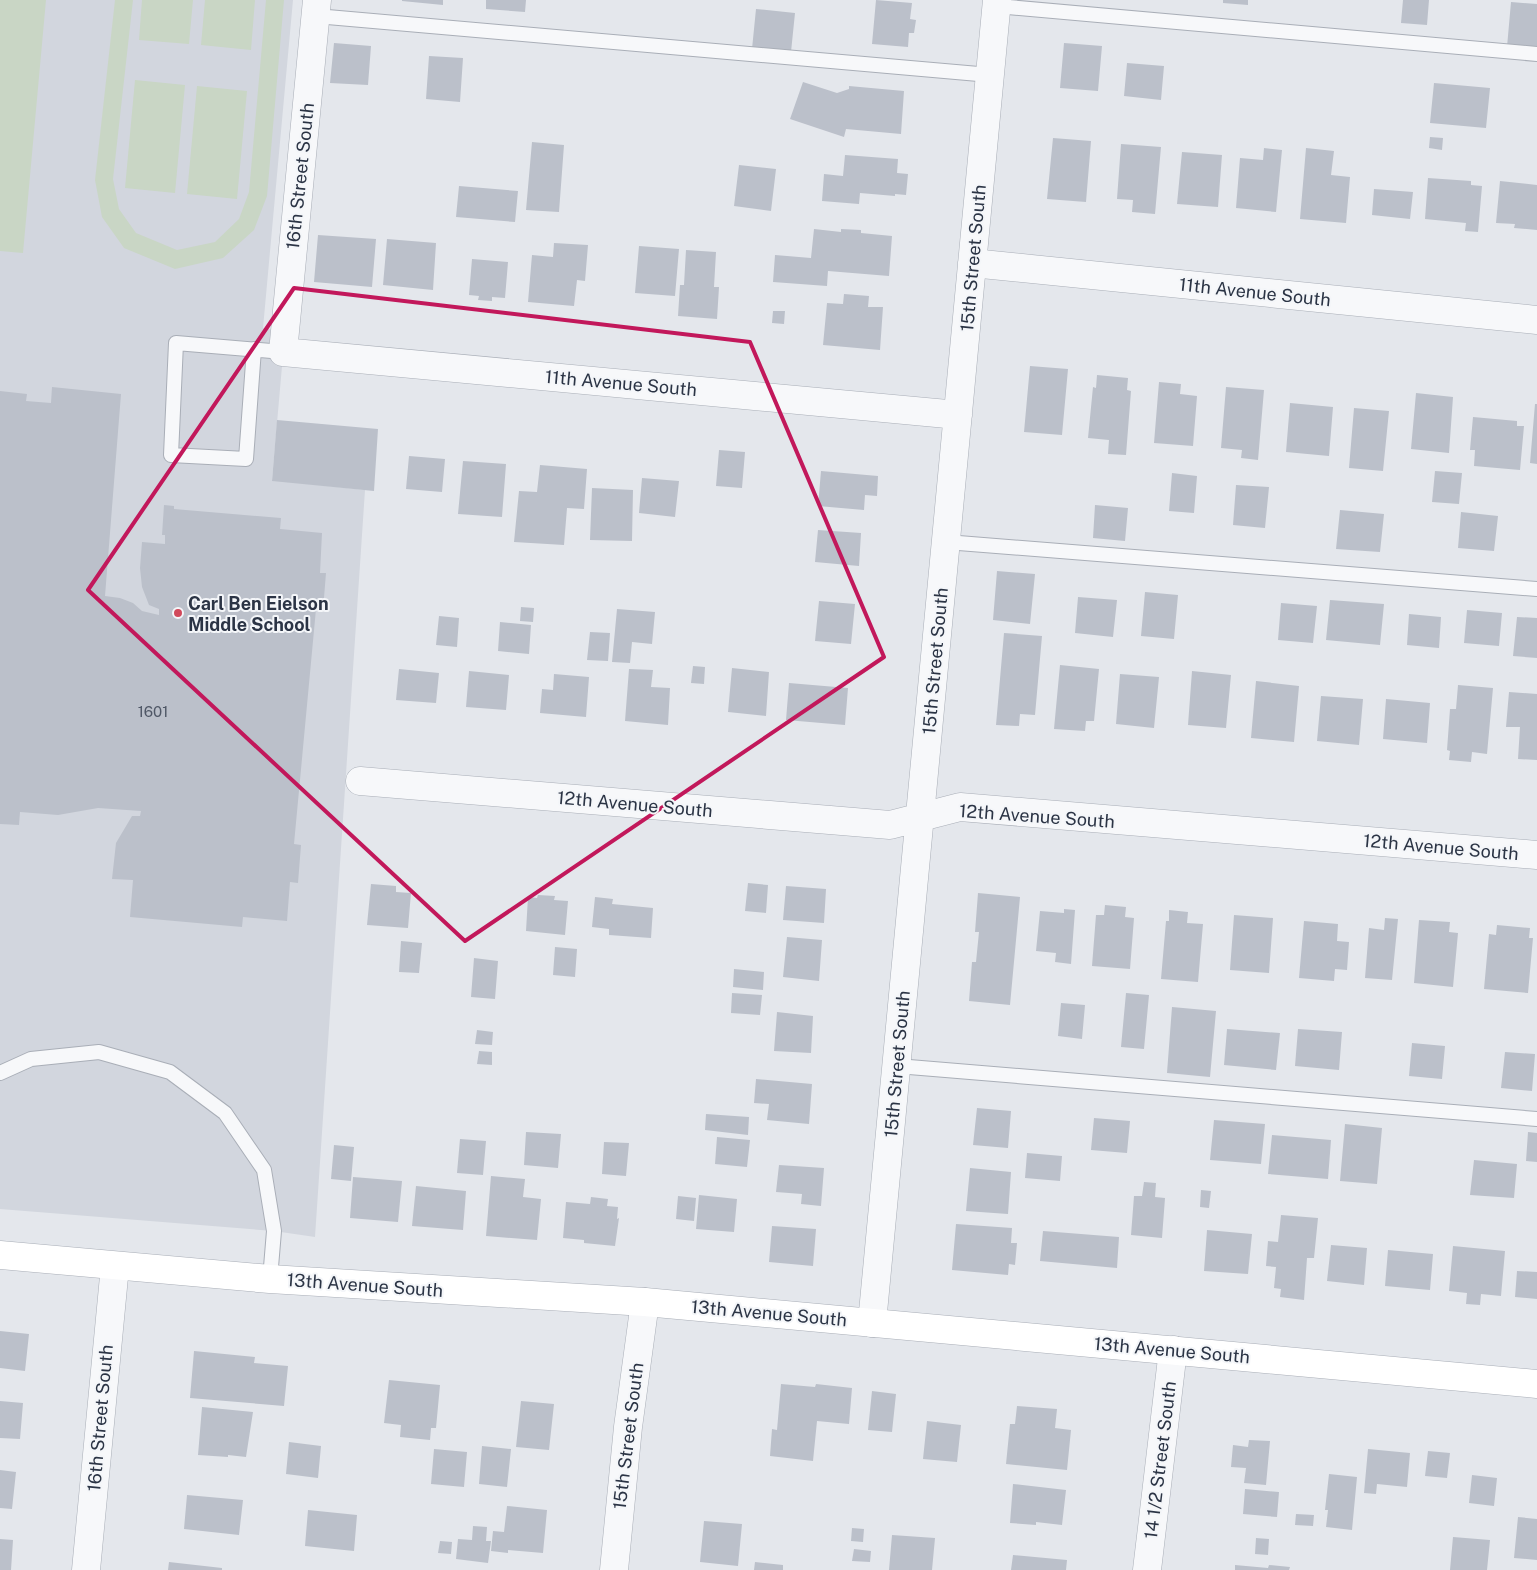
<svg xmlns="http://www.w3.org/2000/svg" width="1537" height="1570" viewBox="0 0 1537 1570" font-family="'Public Sans',sans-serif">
  <rect width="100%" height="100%" fill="#e4e7ec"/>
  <path fill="#d2d6de" d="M0 0H293L263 328 285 332 272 480 365 490 315 1237 274 1231 0 1209Z"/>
  <path fill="#c9d6c5" d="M0 0H46L23 253 0 251Z
    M115 0H133L113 179 119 209 136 233 177 250 215 242 239 219 249 192 266 0H284L267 196 254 230 223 258 175 269 124 248 102 217 95 180Z
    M142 0H193L189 44 139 40Z
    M205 0H255L251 50 201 45Z
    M135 80 185 85 175 193 125 188Z
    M197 86 247 91 237 199 187 194Z"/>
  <path fill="#bbc0ca" d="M402 0H443V5L402 1Z
    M486 0H526L525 12 486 9Z
    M876 0 912 3 910 19 916 20 914 33H909L908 47 872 44Z
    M1223 0H1248V5L1223 3Z
    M1403 0H1429L1427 25 1401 23Z
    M1511 2 1537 4V50L1507 47Z
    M756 9 795 13 791 52 752 49Z
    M334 43 371 46 368 85 330 83Z
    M1064 43 1102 46 1098 91 1060 88Z
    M429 56 463 58 460 102 426 99Z
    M1127 63 1164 66 1161 100 1124 96Z
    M803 82 837 93 849 89V86L904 91 901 134 846 129 844 137 790 119Z
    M1434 83 1490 88 1486 128 1430 123Z
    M1430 137 1443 138 1442 150 1429 148Z
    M1053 138 1091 141 1086 202 1047 199Z
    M532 142 564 145 559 212 526 210Z
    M1121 144 1161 147 1155 214 1132 212 1133 200 1117 199Z
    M1264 148 1282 150 1276 212 1236 208 1240 158 1263 160Z
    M1306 148 1334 151 1331 175 1350 177 1346 223 1300 219Z
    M1182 152 1222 155 1218 207 1177 204Z
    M845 155 898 159 897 173 908 174 906 195 895 194V196L860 193 859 204 822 201 824 174 843 176Z
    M739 165 776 169 771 211 734 206Z
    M1428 178 1471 181V185L1482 186 1478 232 1465 231 1466 223 1425 219Z
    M1500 181 1537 185V230L1514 228 1515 224 1496 223Z
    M459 186 518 191 515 222 456 217Z
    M1374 189 1413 192 1410 219 1372 215Z
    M814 229 841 232V229L861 230V233L892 236 889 276 828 271 827 286 773 282 775 255 811 258Z
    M318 235 376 239 372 287 314 282Z
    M387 239 436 243 433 290 383 285Z
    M554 243 588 245 585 281 577 280 574 306 528 302 532 255 553 257Z
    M639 246 679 249 675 296 635 293Z
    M686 250 716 252 714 287H719L717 319 678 316 680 285H684Z
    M472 259 508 262 505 298 492 297V301L478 300 479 296 469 295Z
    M844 294 869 296 868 307H883L880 350 823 345 827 303 843 304Z
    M773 311H785L784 324 772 323Z
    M1030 366 1068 369 1062 435 1024 432Z
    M1097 375 1128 378 1127 390 1131 391 1126 455 1108 454 1109 440 1088 438 1093 387 1096 388Z
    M1159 382 1181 384 1180 394 1197 396 1193 446 1154 443Z
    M52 387 121 394 105 596 120 598 133 603 142 611 159 615V609L149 605 142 587 140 568 142 542 165 544V535H162L164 505 174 506V509L281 518 280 529 322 533 320 573H326L323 610 316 609 294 844 301 845 298 883 290 882 287 921 243 917 242 927 130 917 133 880 112 879 116 843 132 816H140L141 811 98 808 58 815 20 812 19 825 0 824V391L27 394 26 401 51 403Z
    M1226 387 1264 390 1258 460 1241 458 1242 450 1221 448Z
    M1416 393 1453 397 1449 453 1411 449Z
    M1290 403 1333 407 1329 456 1286 452Z
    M1535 404H1537V464L1530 463Z
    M1354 408 1389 411 1383 471 1349 468Z
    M1473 417 1517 421V426H1524L1520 470 1474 466 1475 450H1470Z
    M277 420 378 429 374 491 272 481Z
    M719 450 745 452 742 488 716 486Z
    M409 456 445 459 442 492 406 489Z
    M463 461 506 464 502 517 458 514Z
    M540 465 587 469 584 509 567 508 564 545 514 542 519 491 537 492Z
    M821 471 878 476 877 496 865 495 864 510 818 506Z
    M1435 471 1462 473 1459 504 1432 502Z
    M1172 473 1197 476 1194 513 1169 511Z
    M642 478 679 481 675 517 639 513Z
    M1236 485 1269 487 1265 528 1233 525Z
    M592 488 633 490 632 541 590 540Z
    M1095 505 1128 508 1125 541 1093 538Z
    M1340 510 1384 514 1380 552 1336 549Z
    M1461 512 1498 516 1494 551 1458 548Z
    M818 530 861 533 859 566 815 562Z
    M997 571 1035 574 1030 624 993 620Z
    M1145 592 1178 595 1174 639 1141 636Z
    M1078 597 1117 600 1113 637 1075 633Z
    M1330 600 1384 604 1380 645 1326 640Z
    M819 601 855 604 851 644 815 641Z
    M1281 603 1317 606 1313 643 1278 640Z
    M521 607 534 608 533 622 520 621Z
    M617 609 655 612 652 644 632 642 630 663 612 662Z
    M1467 610 1502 613 1499 646 1464 643Z
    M1409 614 1441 617 1439 648 1407 645Z
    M439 616 459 618 457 647 436 645Z
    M1517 617 1537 618V658L1513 656Z
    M500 622 531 625 529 654 498 651Z
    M590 632 610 633 608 661 587 660Z
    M1004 633 1042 636 1035 715 1020 714 1019 726 996 725Z
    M1060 665 1099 669 1094 721H1086L1085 731 1054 729Z
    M693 666 705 667 704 684 691 683Z
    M732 668 769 672 766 716 728 712Z
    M399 669 439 673 436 703 396 700Z
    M629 669 653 670 651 687 670 688 668 725 625 721Z
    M469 671 509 675 506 710 466 707Z
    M1192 671 1231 675 1226 728 1188 725Z
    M554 674 589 677 586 717 540 713 542 689 553 690Z
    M1120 674 1159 677 1154 728 1116 724Z
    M1256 681 1299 686 1294 742 1251 738Z
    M789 683 848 688 845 725 786 720Z
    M1458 685 1493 688 1487 754 1472 752 1471 762 1449 760 1450 751 1447 750 1450 709H1456Z
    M1509 692 1537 694V760L1518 759 1520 727H1506Z
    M1321 696 1363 699 1359 745 1317 741Z
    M1386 699 1430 703 1427 743 1383 739Z
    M748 883 768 885 766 913 745 911Z
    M371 884 396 886V892L411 893 408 928 367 925Z
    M786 886 826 889 824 923 783 920Z
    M978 893 1020 897 1010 1005 969 1001 972 962H976L979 932H975Z
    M538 895 555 896 554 900 568 901 565 935 526 931 528 897 537 898Z
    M595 897 613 899 612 904 653 908 651 938 609 935V929L592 927Z
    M1105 905 1126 907 1125 917 1134 918 1130 969 1092 966 1096 915H1104Z
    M1064 909 1075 910 1071 964 1055 962 1056 953 1036 951 1040 911 1064 913Z
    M1169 910 1188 912 1187 923 1203 924 1198 982 1161 979 1166 921H1169Z
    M1234 915 1273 918 1269 973 1230 970Z
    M1385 918 1398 919 1392 980 1365 978 1369 928 1384 930Z
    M1419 920 1450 922 1449 932 1458 933 1453 987 1414 983Z
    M1304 921 1338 924 1337 941 1349 942 1347 970 1335 969 1334 981 1299 978Z
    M1497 925 1530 928 1529 938H1533L1528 993 1484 989 1489 934 1496 935Z
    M787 937 822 940 819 981 783 977Z
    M401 941 422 943 419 973 399 972Z
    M555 947 577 949 575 977 553 975Z
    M474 958 498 961 495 999 471 997Z
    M734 969 764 972 763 990 733 987Z
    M732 993 762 995 760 1015 731 1013Z
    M1126 993 1149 995 1144 1049 1121 1047Z
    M1061 1003 1085 1005 1082 1039 1058 1036Z
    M1172 1007 1216 1011 1210 1077 1167 1073Z
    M777 1012 813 1016 811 1053 774 1051Z
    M1227 1029 1280 1033 1276 1070 1224 1065Z
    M1298 1029 1342 1032 1339 1070 1295 1066Z
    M477 1030 493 1032 492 1045 475 1044Z
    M1412 1043 1445 1046 1442 1079 1409 1076Z
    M479 1051 492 1052V1065L477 1064Z
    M1505 1052 1535 1054 1532 1091 1501 1088Z
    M756 1079 812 1084 809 1124 767 1120 769 1104 754 1103Z
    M977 1108 1011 1111 1008 1148 973 1145Z
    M706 1114 749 1117 748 1135 705 1130Z
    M1094 1118 1130 1121 1127 1153 1091 1150Z
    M1214 1120 1265 1124 1261 1164 1210 1160Z
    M1345 1124 1382 1128 1377 1184 1340 1181Z
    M526 1132 561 1134 558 1168 524 1165Z
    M1528 1132 1537 1133V1162L1526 1161Z
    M1272 1135 1331 1140 1328 1179 1268 1174Z
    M717 1137 750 1140 747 1167 715 1164Z
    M460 1139 486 1141 483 1175 457 1173Z
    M604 1142 629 1143 626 1176 602 1174Z
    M334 1145 354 1147 351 1181 331 1179Z
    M1027 1153 1062 1156 1060 1181 1025 1178Z
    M1474 1160 1517 1164 1514 1198 1470 1195Z
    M779 1165 824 1168 821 1206 801 1204 802 1194 776 1192Z
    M970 1168 1011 1172 1008 1214 966 1211Z
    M491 1176 525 1179 523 1197 541 1199 537 1240 486 1236Z
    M353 1177 402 1181 398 1222 350 1218Z
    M1144 1182 1156 1183 1155 1197 1165 1198 1162 1238 1131 1235 1134 1196H1142Z
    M416 1186 466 1191 463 1230 412 1226Z
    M1201 1190 1211 1191 1209 1208 1200 1207Z
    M699 1195 737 1199 734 1232 696 1229Z
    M678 1196 696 1198 694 1221 676 1219Z
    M591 1197 608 1199 607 1206 618 1207 617 1219 619 1218 615 1246 584 1243V1240L563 1238 566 1202 590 1204Z
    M1281 1215 1318 1218 1314 1258H1307L1304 1300 1280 1297 1281 1289 1274 1288 1276 1267 1266 1266 1268 1241 1278 1242Z
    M956 1224 1012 1228 1011 1243H1017L1015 1265 1009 1264 1008 1275 952 1270Z
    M772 1226 816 1229 813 1266 769 1262Z
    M1207 1230 1252 1234 1248 1274 1204 1271Z
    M1043 1231 1119 1237 1117 1268 1040 1261Z
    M1331 1245 1367 1248 1364 1285 1327 1281Z
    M1453 1246 1505 1251 1501 1296 1481 1294 1480 1305 1466 1304 1467 1293 1449 1291Z
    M1388 1250 1433 1254 1430 1290 1385 1286Z
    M1517 1271 1537 1272V1299L1515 1297Z
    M0 1331 29 1334 25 1371 0 1368Z
    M194 1351 255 1357 254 1363 288 1366 284 1406 190 1398Z
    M389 1380 440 1385 436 1428H431L430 1440 400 1437 401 1425 384 1423Z
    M781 1384 815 1387 816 1384 852 1388 849 1424 817 1421 813 1461 770 1456 772 1429 777 1430Z
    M872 1391 896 1394 892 1432 868 1430Z
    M0 1401 23 1403 20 1439 0 1438Z
    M521 1401 554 1404 549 1450 516 1447Z
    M1017 1406 1057 1409 1055 1428 1071 1430 1067 1470 1006 1464 1010 1424H1015Z
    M202 1407 253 1412 246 1457 228 1455V1457L198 1455Z
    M927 1421 961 1425 957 1462 923 1459Z
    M1249 1440 1270 1441 1266 1485 1244 1483 1246 1468 1231 1467 1233 1445 1248 1447Z
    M289 1442 321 1446 318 1478 286 1474Z
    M482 1446 511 1449 507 1487 479 1484Z
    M434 1449 467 1452 464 1487 431 1484Z
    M1368 1449 1410 1453 1407 1487 1377 1484 1376 1494 1364 1493Z
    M1428 1451 1450 1453 1447 1478 1425 1476Z
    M0 1470 16 1472 12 1509 0 1508Z
    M1329 1474 1357 1477 1352 1530 1326 1527 1328 1510H1325Z
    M1472 1475 1497 1478 1494 1506 1469 1503Z
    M1013 1484 1066 1490 1062 1525 1036 1522V1525L1010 1523Z
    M1245 1489 1279 1492 1277 1517 1243 1514Z
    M187 1495 243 1500 239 1535 184 1529Z
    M507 1506 547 1510 543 1553 508 1550V1553L491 1551 493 1531 504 1532Z
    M308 1510 357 1515 354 1551 305 1546Z
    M1296 1514 1314 1515 1313 1526 1295 1525Z
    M1518 1517 1537 1519V1560L1514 1558Z
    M704 1521 742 1524 738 1566 700 1562Z
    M473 1526 487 1527 486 1541H491L488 1563 456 1559 458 1539 472 1540Z
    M852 1528 864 1529 863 1542 851 1541Z
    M892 1535 935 1538 932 1570H889Z
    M1453 1537 1490 1540 1487 1570H1450Z
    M1256 1538 1269 1539 1268 1555 1255 1554Z
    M0 1539 13 1540 11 1570H0Z
    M440 1541 452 1542 451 1554 438 1553Z
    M854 1549 871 1551 870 1562 852 1561Z
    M1013 1555 1067 1560 1066 1570H1011Z
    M169 1562 222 1568V1570H168Z
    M755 1562 783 1565V1570H754Z
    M1235 1565 1268 1568 1269 1565 1290 1567 1289 1570H1235Z"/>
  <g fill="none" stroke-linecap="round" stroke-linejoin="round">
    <defs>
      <path id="service" d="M997 6 1537 54
        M316 16 990 75
        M254 349 246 459 171 455 176 343 283 352
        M946 542 1537 589
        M897 1066 1537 1119
        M0 1073 31 1059 99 1052 170 1072 225 1113 264 1170 274 1231 270 1279"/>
      <path id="minor" d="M317 0 283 352 958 415
        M972 263 1537 320
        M360 781 890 825 960 807 1537 855
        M872 1323 997 0
        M86 1570 115 1266
        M614 1570 628 1427 645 1302
        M1147 1570 1173 1350"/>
      <path id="secondary" d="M0 1255 270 1279 645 1302 1537 1384"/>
    </defs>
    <use href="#service" stroke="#a9aeb7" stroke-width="16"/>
    <use href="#minor" stroke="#a9aeb7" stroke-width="29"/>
    <use href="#secondary" stroke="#a9aeb7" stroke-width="29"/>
    <use href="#service" stroke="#f7f8fa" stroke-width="14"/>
    <use href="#minor" stroke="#f7f8fa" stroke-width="28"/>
    <use href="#secondary" stroke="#fff" stroke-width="28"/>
  </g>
  <path fill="none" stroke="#c2185b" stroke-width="4" stroke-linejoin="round" d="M294 288 750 342 884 657 465 941 88 590Z"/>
  <circle fill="#d1495b" stroke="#f4f6f9" stroke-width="2" cx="178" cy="613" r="5"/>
  <g text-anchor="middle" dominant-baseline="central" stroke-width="4" stroke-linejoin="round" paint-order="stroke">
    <g font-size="15" fill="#4f5766">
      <text x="153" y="711">1601</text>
    </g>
    <g font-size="18" fill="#2b3445" stroke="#f4f6f9">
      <text transform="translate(300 176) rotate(-84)">16th Street South</text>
      <text transform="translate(973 258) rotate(-85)">15th Street South</text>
      <text transform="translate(1255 292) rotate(6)">11th Avenue South</text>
      <text transform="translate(621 383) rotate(5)">11th Avenue South</text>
      <text transform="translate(935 661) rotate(-85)">15th Street South</text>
      <text transform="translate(635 804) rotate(5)">12th Avenue South</text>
      <text transform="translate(1037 816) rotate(4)">12th Avenue South</text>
      <text transform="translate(1441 847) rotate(5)">12th Avenue South</text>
      <text transform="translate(897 1064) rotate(-85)">15th Street South</text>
      <text transform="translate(365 1285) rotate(4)">13th Avenue South</text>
      <text transform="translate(769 1313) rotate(5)">13th Avenue South</text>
      <text transform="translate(1172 1350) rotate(5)">13th Avenue South</text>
      <text transform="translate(100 1418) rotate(-85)">16th Street South</text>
      <text transform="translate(628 1436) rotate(-83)">15th Street South</text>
      <text transform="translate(1160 1460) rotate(-83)">14 1/2 Street South</text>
    </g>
    <g font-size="18" font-weight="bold" fill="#2b3445" stroke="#f4f6f9" text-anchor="start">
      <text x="188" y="603">Carl Ben Eielson<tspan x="188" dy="21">Middle School</tspan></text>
    </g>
  </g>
</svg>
